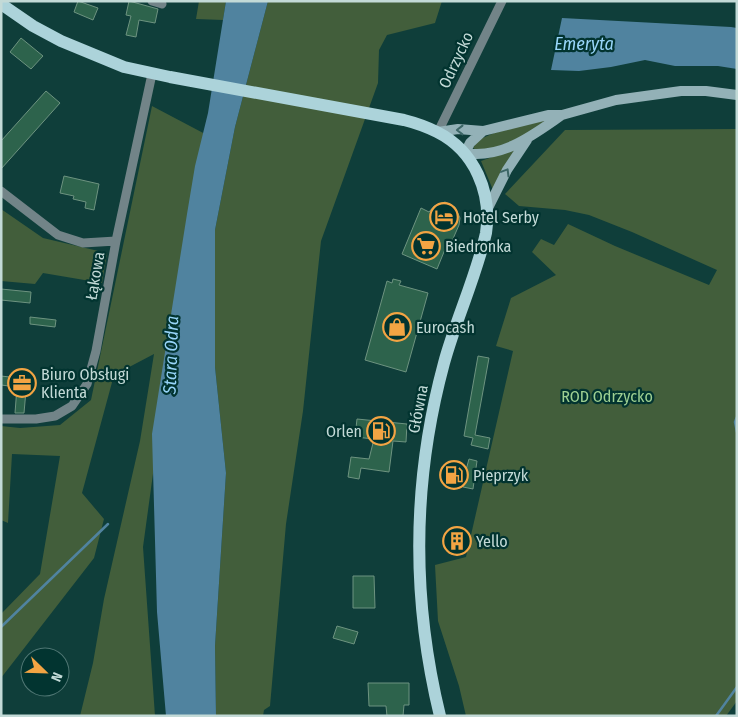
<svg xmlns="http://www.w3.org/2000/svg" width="738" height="717" viewBox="0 0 738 717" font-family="'Fira Sans Condensed',sans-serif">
  <rect width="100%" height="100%" fill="#0f3e3a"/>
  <path fill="#425e3b" d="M199 1H226L223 20 196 19Z
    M268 1H442L435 23 387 35 379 50 378 83 321 241 303 411 286 524 270 706 264 710 263 716H216L215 646 226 473 215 367V230L235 127Z
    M152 106 207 135 159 430 143 547 155 716H80L93 663 104 599 140 441 154 354 114 375 82 493 104 519 94 558 1 678V614L40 574 60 456 12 454 8 523 1 520V426L20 428 60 425 91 400Z
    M550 118C531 136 504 145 480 152L473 148 478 140 494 133Z
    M737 129V701L726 716H466L459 686 438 621 435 565 466 557 513 351 496 346 511 298 556 275 532 252 541 239 554 245 568 224 615 246 709 285 717 270 632 232 589 215 565 210 519 206 505 194 565 130Z
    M517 148 493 190 481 161Z
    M1 209 43 238 107 253 102 283 43 273 35 284 1 281Z"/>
  <path fill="#50839f" d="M226 1H268L235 127 215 230V367L226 473 215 646 216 716H166L157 612 152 434 187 214 195 166 208 113Z
    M562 18 731 27 737 28V69L718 66H675L645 60 611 67 579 71 551 70Z"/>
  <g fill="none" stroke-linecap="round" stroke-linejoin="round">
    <path stroke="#50839f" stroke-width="2.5" d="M737 417 735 422 737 432
      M1 627 108 524
      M716 716 737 687"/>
  </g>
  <path fill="#2d634c" stroke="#6d9380" d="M78 1 98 8 93 20 74 12Z
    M129 1 158 9 155 23 139 20 136 37 126 35 131 16 126 15Z
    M21 38 43 56 31 69 10 52Z
    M46 91 60 103 1 169V141Z
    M64 176 99 184 94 210 85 208 86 202 73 199 74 196 60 193Z
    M445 202 455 207 460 218 459 225 449 248 446 247 437 269 402 254 421 208 429 212 434 206Z
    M393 279 401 281 399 285 428 293 406 372 365 360 387 281 392 283Z
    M1 289 31 292 30 303 1 300Z
    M30 317 56 320 55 327 30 324Z
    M478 356 489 358 475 435 490 438 488 449 471 445 473 438 464 436Z
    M1 376 27 379 24 413H15L17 387 1 385Z
    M357 419 407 424 406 442 393 441 389 472 361 468 359 479 348 477 351 457 369 459 374 439 355 437Z
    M469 459 477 461 473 489 463 487 464 483 444 479 447 467 466 470Z
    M455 528 464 530 458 555 449 553Z
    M353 576H374L375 608H353Z
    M337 626 358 632 354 644 333 638Z
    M368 683H409V705H404L403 716H387L386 706H369Z"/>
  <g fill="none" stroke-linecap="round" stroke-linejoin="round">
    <path stroke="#728488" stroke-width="9" d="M152 1 162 4
      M438 132 502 1
      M1 191 58 235 83 243 116 241
      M1 419H36L55 416 72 406 87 384 96 351 116 241 152 74"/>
    <path stroke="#93b1b7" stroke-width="10" d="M562 115C533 135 503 159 465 153L470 143 483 131 548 115H562L616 100 681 91H706L737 95
      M438 132 458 129 483 131
      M488 208 507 170 527 140"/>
    <path stroke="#acd3da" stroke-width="12" d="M1 4 33 26 61 41 124 67 170 77 404 120C416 123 427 127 437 132 475 151 492 193 486 233 476 277 456 319 444 363 412 481 411 597 440 716"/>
  </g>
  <defs><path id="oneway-chevron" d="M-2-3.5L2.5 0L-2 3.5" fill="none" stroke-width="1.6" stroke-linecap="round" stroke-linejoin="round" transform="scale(1.25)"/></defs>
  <g stroke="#3c6666">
    <use href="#oneway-chevron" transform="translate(460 130) rotate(-180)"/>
    <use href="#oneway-chevron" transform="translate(506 172) rotate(-59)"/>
  </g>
  <defs>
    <symbol id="hotel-ring" viewBox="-11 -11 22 22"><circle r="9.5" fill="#023430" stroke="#f3a443" stroke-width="1.5"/><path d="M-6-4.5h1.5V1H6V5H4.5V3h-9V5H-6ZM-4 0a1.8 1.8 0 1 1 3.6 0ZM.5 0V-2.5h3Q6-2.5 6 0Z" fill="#f3a443"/></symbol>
    <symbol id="supermarket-ring" viewBox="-11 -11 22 22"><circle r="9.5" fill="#023430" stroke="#f3a443" stroke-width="1.5"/><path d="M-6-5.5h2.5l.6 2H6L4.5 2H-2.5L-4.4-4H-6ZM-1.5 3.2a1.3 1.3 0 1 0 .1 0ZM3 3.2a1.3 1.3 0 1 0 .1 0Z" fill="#f3a443"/></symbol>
    <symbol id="shop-ring" viewBox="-11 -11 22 22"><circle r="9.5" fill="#023430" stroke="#f3a443" stroke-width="1.5"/><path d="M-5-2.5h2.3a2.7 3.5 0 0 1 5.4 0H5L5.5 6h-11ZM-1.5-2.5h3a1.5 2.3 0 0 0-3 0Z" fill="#f3a443"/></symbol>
    <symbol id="office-ring" viewBox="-11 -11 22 22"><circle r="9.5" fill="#023430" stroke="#f3a443" stroke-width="1.5"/><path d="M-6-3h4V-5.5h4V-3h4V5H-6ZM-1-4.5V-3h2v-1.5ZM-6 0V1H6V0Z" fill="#f3a443"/></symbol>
    <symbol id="fuel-ring" viewBox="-11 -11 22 22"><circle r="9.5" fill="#023430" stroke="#f3a443" stroke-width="1.5"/><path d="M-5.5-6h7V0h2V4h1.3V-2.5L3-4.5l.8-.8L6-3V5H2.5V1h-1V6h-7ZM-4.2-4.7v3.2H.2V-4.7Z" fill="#f3a443"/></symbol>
    <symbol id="building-ring" viewBox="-11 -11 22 22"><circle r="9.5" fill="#023430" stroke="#f3a443" stroke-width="1.5"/><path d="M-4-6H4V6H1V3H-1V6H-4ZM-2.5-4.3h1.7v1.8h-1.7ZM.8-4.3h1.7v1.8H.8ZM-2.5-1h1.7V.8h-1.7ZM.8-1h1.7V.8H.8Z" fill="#f3a443"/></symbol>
  </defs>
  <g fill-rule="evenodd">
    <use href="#hotel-ring" x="428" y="201" width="32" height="32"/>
    <use href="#supermarket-ring" x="410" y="230" width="32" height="32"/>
    <use href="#shop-ring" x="381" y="311" width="32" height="32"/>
    <use href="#office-ring" x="6" y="367" width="32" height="32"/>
    <use href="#fuel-ring" x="365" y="415" width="32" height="32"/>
    <use href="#fuel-ring" x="438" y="459" width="32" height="32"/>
    <use href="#building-ring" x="441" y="525" width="32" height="32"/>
  </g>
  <g text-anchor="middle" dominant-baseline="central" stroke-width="4.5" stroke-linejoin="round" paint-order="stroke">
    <g font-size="16" fill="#c3dad7" stroke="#023430">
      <text transform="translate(456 60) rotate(-65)">Odrzycko</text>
      <text transform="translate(95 276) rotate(-80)">Łąkowa</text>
      <text transform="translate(418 409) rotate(-79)">Główna</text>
    </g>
    <g font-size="16" fill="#c3dad7" stroke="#023430" text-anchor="start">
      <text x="463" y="217">Hotel Serby</text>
      <text x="445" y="246">Biedronka</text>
      <text x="416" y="327">Eurocash</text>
      <text x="41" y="374">Biuro Obsługi<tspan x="41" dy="18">Klienta</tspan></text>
      <text x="362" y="431" text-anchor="end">Orlen</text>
      <text x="473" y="475">Pieprzyk</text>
      <text x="476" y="541">Yello</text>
    </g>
    <g font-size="16" fill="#9ed092" stroke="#023430">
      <text x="607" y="396">ROD Odrzycko</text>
    </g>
    <g font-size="18" font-style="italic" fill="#98d5f9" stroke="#023430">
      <text x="584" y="44">Emeryta</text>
      <text transform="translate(171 355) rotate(-88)">Stara Odra</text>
    </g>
  </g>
  <rect width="738" height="717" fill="none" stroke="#c3dad7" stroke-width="5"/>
  <g transform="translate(45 672) rotate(113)"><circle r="24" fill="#023430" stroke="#4f7673"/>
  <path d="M0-4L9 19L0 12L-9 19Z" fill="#f3a443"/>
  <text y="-8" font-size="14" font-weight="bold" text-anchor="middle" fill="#c3dad7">N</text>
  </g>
</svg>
